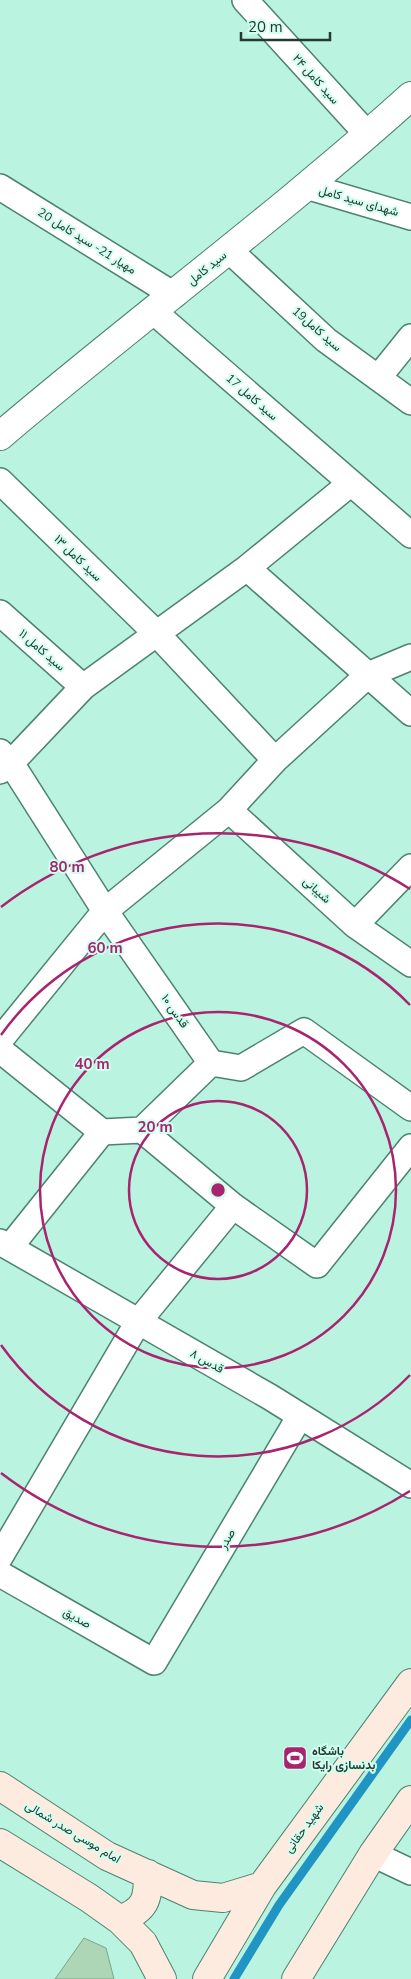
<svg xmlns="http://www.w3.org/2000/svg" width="411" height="1979" viewBox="0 0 411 1979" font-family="'Nunito Sans',Vazirmatn,sans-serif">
  <rect width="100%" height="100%" fill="#baf3df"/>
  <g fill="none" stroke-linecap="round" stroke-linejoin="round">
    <path stroke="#2094c3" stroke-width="9" d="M234 1979 279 1905 411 1720"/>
  </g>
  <path fill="#acd6b5" stroke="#7da586" d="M84 1938 106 1948 114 1979H55Z"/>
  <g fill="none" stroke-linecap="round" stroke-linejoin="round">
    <defs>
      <path id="minor" d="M245 0 368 135
        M306 186 411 217
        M0 187 174 295
        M229 250 326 340 411 402
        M153 311 411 535
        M378 378 411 337
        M0 481 157 634 275 760
        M247 568 411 713
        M0 613 83 687
        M0 752 11 763 105 911 211 1063 241 1068 304 1031 411 1108
        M0 771 11 763 83 687 247 568 351 483
        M229 810 355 925 411 964
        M355 925 411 867
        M0 1040 105 911 229 810 275 760 368 675 411 657
        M0 1050 102 1132 142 1130 211 1063
        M142 1130 233 1206 317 1265 411 1147
        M0 1242 270 1397 411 1485
        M10 1247 102 1132
        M0 1557 138 1322 233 1206
        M0 1574 154 1662 300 1416
        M373 1854 411 1872"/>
      <path id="tertiary" d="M0 436C135 321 279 215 411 96"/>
      <path id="secondary" d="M0 1786 107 1856 193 1895 223 1898 262 1886
        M0 1843 89 1898 120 1920 143 1943 162 1979
        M120 1920C146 1909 148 1900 148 1874
        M207 1979 262 1886 411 1683
        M296 1979 373 1854 411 1800"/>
    </defs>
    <use href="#minor" stroke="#4d8271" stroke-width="28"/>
    <use href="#tertiary" stroke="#4d8271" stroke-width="30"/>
    <use href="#secondary" stroke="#4d8271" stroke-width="30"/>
    <use href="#minor" stroke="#fff" stroke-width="25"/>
    <use href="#tertiary" stroke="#fff" stroke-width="28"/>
    <use href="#secondary" stroke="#feebe0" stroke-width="28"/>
  </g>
  <g fill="none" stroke="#a8246f" stroke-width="2.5">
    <circle cx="218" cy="1190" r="89"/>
    <circle cx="218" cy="1190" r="178"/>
    <path d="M410 1375A267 267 0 0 1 1 1345M1 1035A267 267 0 0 1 410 1005"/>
    <path d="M410 1491A357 357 0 0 1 1 1473M1 907A357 357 0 0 1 410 889"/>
  </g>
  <defs>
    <symbol id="stadium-square" viewBox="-11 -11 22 22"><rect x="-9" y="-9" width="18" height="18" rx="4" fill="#a8246f" stroke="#d1feee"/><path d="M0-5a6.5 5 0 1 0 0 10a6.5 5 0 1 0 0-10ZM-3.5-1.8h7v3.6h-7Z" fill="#fff"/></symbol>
  </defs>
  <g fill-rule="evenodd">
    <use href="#stadium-square" x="281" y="1744" width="28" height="28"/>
  </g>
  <g text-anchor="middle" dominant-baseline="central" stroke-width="4" stroke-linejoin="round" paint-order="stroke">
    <g font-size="12" fill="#233a32" stroke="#d1feee">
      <text transform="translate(316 79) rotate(48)">سید کامل ۲۴</text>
      <text transform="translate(359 201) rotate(16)">شهدای سید کامل</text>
      <text transform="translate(87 241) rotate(32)">مهیار 21- سید کامل 20</text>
      <text transform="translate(207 268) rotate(-39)">سید کامل</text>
      <text transform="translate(317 329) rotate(41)">سید کامل19</text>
      <text transform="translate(252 397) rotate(41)">سید کامل 17</text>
      <text transform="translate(78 558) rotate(44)">سید کامل ۱۳</text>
      <text transform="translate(42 650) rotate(41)">سید کامل ۱۱</text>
      <text transform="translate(317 890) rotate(42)">شیبانی</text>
      <text transform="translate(175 1011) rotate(55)">قدس ۱۰</text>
      <text transform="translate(207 1361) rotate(30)">قدس ۸</text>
      <text transform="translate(227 1539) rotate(-59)">صدر</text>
      <text transform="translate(77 1618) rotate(29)">صدیق</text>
      <text transform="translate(304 1828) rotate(-54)">شهید حقانی</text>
      <text transform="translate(73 1832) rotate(31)">امام موسی صدر شمالی</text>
    </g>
    <g font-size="12" font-weight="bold" fill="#233a32" stroke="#d1feee" text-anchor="start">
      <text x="312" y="1751">باشگاه<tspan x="312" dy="14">بدنسازی رایکا</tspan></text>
    </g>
  </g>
  <circle cx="218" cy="1190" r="8" fill="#a8246f" stroke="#d1feee" stroke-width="2.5"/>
  <g font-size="15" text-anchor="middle" font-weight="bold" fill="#a8246f" stroke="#d1feee" stroke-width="4" stroke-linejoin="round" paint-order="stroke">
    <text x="67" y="872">80 m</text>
    <text x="105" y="953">60 m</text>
    <text x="92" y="1069">40 m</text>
    <text x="155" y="1132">20 m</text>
  </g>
  <path d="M241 32v8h89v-8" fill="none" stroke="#233a32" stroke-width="2.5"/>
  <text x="248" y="32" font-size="15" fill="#233a32" stroke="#d1feee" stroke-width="4" paint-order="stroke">20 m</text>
</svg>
